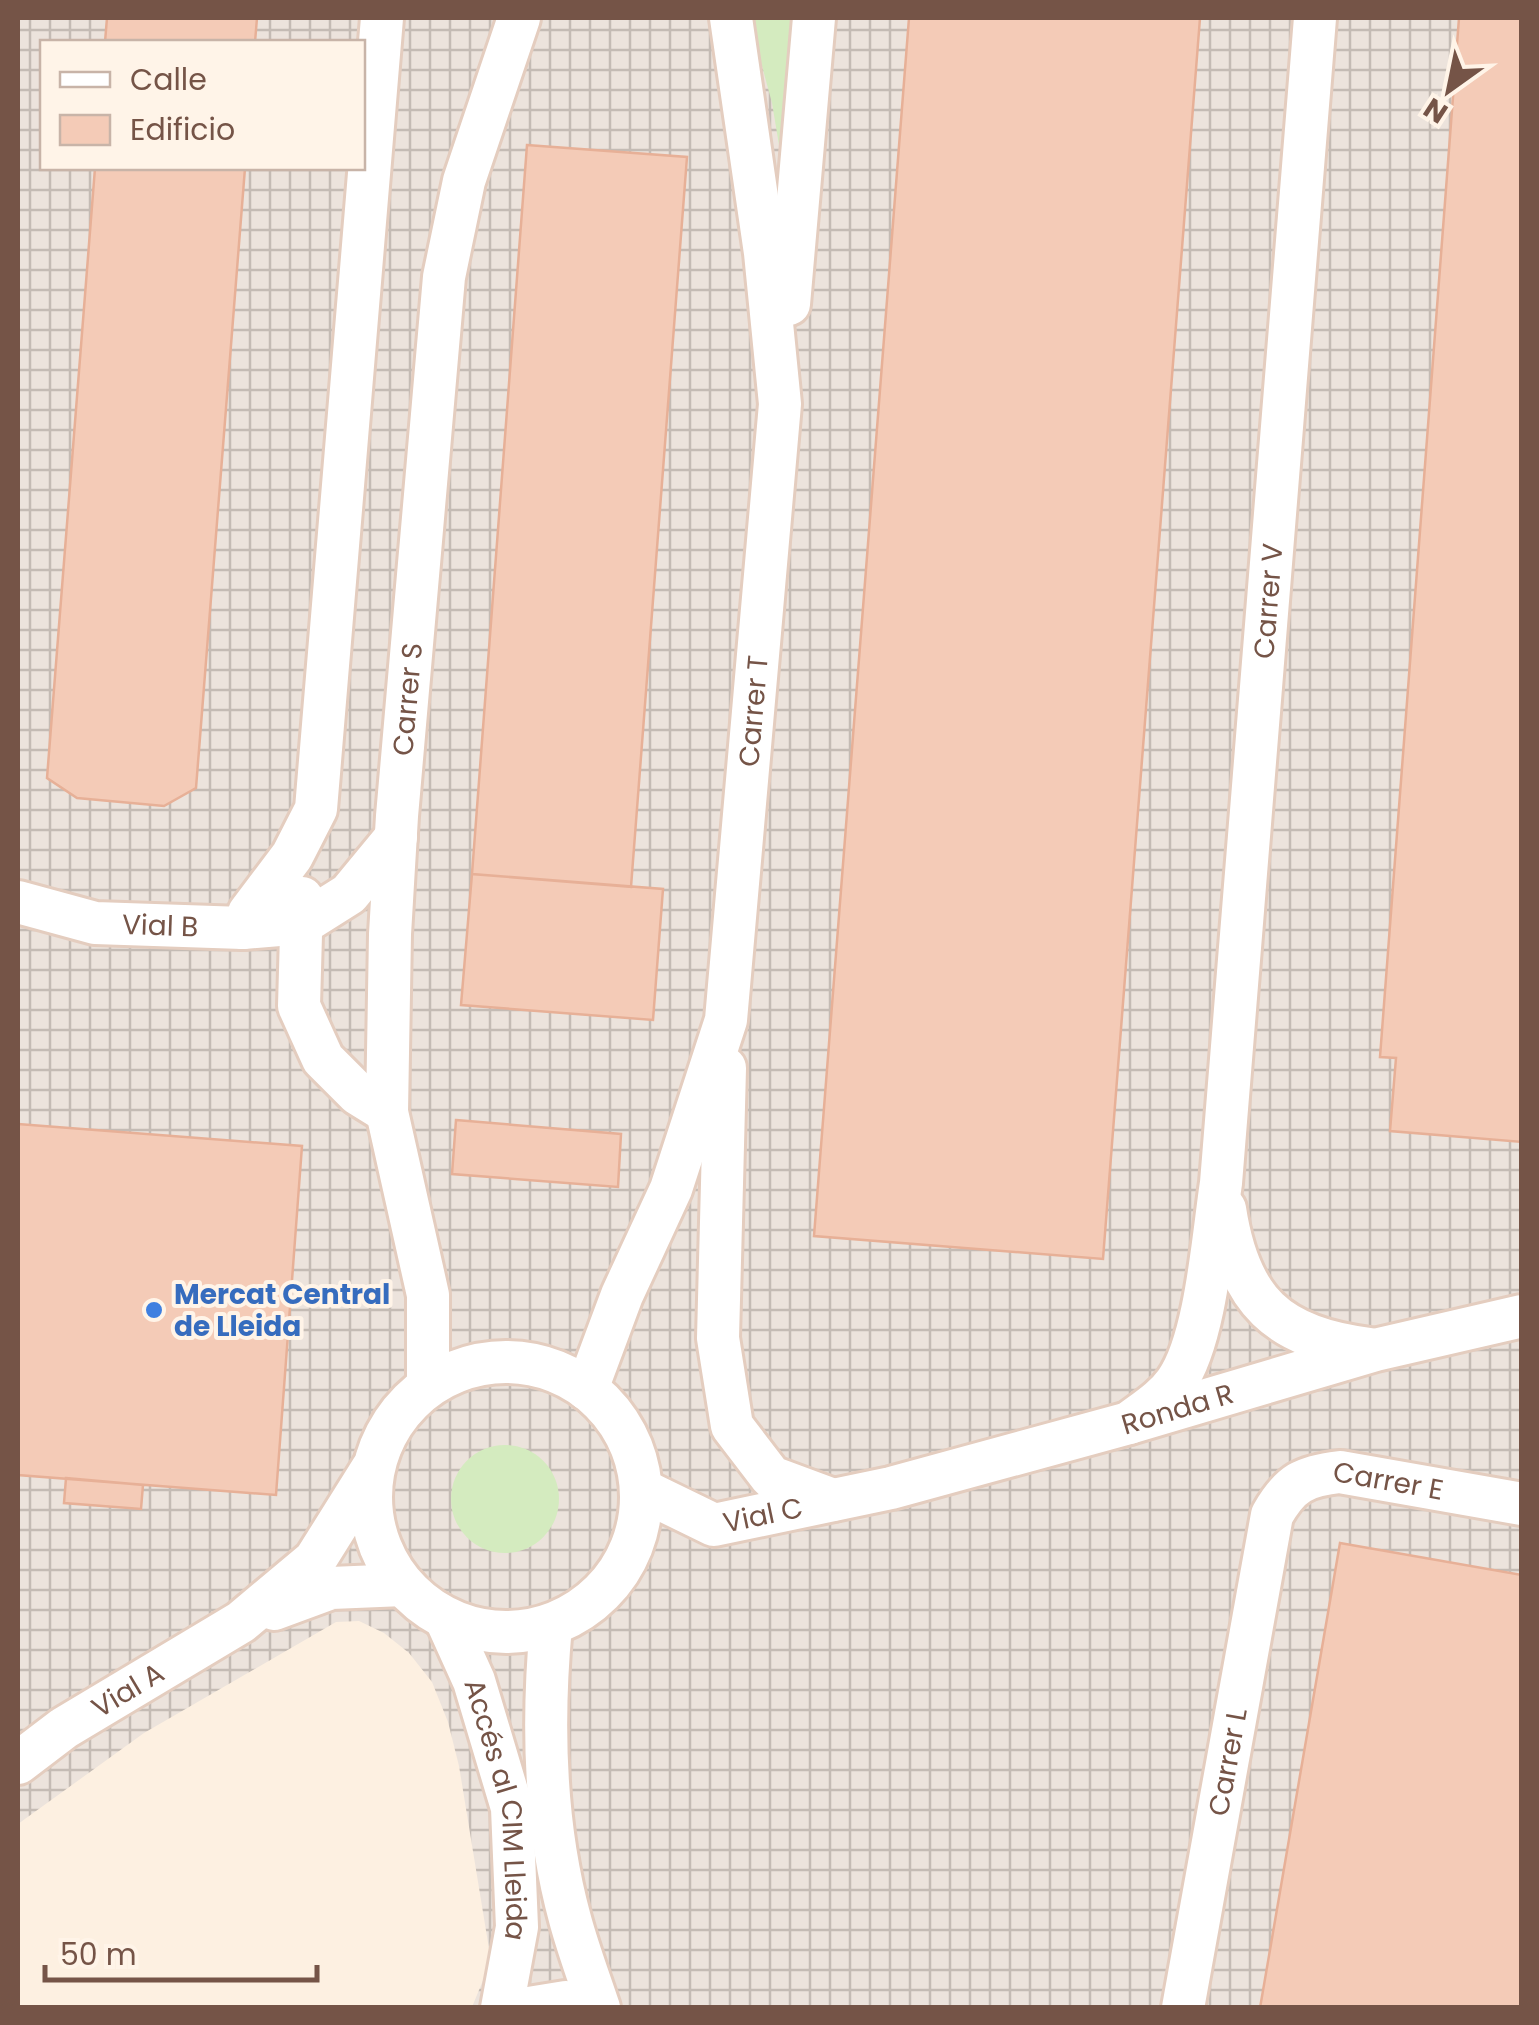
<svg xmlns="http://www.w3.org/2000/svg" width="1539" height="2025" viewBox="0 0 1539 2025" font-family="Poppins,sans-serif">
  <defs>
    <pattern id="industrial-grid" width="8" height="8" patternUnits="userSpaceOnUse" patternTransform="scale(2.5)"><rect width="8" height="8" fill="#ece3dc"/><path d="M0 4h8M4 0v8" fill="none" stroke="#c4bbb4"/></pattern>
  </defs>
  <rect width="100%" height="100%" fill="#fdf0e1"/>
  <path fill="url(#industrial-grid)" fill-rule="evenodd" d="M18 18H1521V2007H472L491 1961 459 1766 448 1722 432 1682 409 1653 384 1633 359 1621 336 1622 144 1733 18 1824ZM42 42H362V168H42Z"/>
  <path fill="#d4ebbf" d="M749 18H797L781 157 772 103Z
    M451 1499a54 54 0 1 1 108 0a54 54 0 1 1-108 0Z"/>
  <path fill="#f4cbb7" stroke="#e7b097" stroke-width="2.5" d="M107 18H257L255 42H105Z
    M909 18H1200L1103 1259 814 1236Z
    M1459 18H1522V1142L1390 1131 1396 1058 1380 1057Z
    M527 145 687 157 631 887 472 874Z
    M95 168H245L196 788 164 806 77 798 47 778Z
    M472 874 663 889 653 1020 461 1005Z
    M456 1120 621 1134 618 1187 452 1174Z
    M18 1124 302 1146 276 1495 18 1475Z
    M66 1478 143 1485 141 1509 64 1503Z
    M1340 1543 1522 1575V2008H1260Z"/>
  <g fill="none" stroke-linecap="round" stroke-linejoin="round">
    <defs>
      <g id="minor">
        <path d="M789 304 814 18"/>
        <path d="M302 898 299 1006 323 1059 358 1094 387 1112"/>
        <path id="s1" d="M18 902 95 923 243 928 303 923 349 894 396 837"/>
        <path d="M243 928 249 913 292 856 316 809 382 18"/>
        <path d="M725 1068 718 1338 732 1426 771 1477 833 1500"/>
        <path d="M1225 1209C1239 1301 1277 1338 1370 1349"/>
        <circle cx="506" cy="1497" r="135"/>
        <path id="s2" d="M428 1386V1295L387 1112 390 934 397 816 444 277 464 181 519 18"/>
        <path id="s3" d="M587 1389 622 1295 671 1189 726 1020 780 404 765 253 731 18"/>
        <path id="s4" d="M1129 1423C1146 1410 1164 1399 1176 1382 1206 1340 1213 1235 1221 1183L1315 18"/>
        <path id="s5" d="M642 1490 714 1525 891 1488 1129 1423 1375 1350 1522 1316"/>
        <path d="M274 1609 331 1588 403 1585"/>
        <path id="s6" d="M446 1619 474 1681 512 1808 517 1927 502 2008"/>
        <path d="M551 1625C542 1722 544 1824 570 1919 578 1949 589 1978 599 2008"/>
        <path id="s7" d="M18 1763 64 1728 241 1622 315 1560 372 1469"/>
        <path d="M529 2008 566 2002 596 2008"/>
        <path id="s8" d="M1183 2008 1272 1515C1290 1483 1304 1476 1340 1472L1522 1504"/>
      </g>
    </defs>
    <use href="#minor" stroke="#e4cdbf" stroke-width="48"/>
    <use href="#minor" stroke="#fff" stroke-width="42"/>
  </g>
  <circle fill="#3f7fe0" stroke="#fff4e8" stroke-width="4" cx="154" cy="1310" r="10"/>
  <g text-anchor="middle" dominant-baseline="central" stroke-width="8" stroke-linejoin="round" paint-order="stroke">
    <g font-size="28" fill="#755447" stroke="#fff4e8">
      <text stroke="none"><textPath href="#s4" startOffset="852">Carrer V</textPath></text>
      <text stroke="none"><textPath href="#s2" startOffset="692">Carrer S</textPath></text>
      <text stroke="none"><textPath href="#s3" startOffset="705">Carrer T</textPath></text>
      <text stroke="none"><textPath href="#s1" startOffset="145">Vial B</textPath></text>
      <text stroke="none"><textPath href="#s5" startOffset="558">Ronda R</textPath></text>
      <text stroke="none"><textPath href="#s8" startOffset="635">Carrer E</textPath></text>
      <text stroke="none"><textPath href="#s5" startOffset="130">Vial C</textPath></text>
      <text stroke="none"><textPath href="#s7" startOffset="132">Vial A</textPath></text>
      <text stroke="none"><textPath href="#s8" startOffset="250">Carrer L</textPath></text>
      <text stroke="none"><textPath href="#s6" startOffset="200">Accés al CIM Lleida</textPath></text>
    </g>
    <g font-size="28" font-weight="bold" fill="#366cbe" stroke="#fff4e8" text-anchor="start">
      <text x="174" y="1294">Mercat Central<tspan x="174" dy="32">de Lleida</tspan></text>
    </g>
  </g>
  <rect width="1539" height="2025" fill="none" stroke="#755447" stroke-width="40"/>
  <rect x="40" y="40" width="325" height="130" fill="#fff4e8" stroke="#c8b4a8" stroke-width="2.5"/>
  <rect x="60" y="72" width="50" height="15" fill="#ffffff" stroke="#c8b4a8" stroke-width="2.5"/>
  <text x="130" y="90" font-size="30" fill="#755447">Calle</text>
  <rect x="60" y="115" width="50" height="30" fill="#f4cbb7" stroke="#c8b4a8" stroke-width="2.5"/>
  <text x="130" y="140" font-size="30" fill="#755447">Edificio</text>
  <g transform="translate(1449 90) rotate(213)" stroke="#fff4e8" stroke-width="8" paint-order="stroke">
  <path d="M0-8L18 38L0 25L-18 38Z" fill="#755447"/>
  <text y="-15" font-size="28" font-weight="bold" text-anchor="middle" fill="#755447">N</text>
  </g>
  <path d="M45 1965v15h272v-15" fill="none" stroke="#755447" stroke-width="5"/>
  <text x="60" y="1965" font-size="30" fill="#755447" stroke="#fff4e8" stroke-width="8" paint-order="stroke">50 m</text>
</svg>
